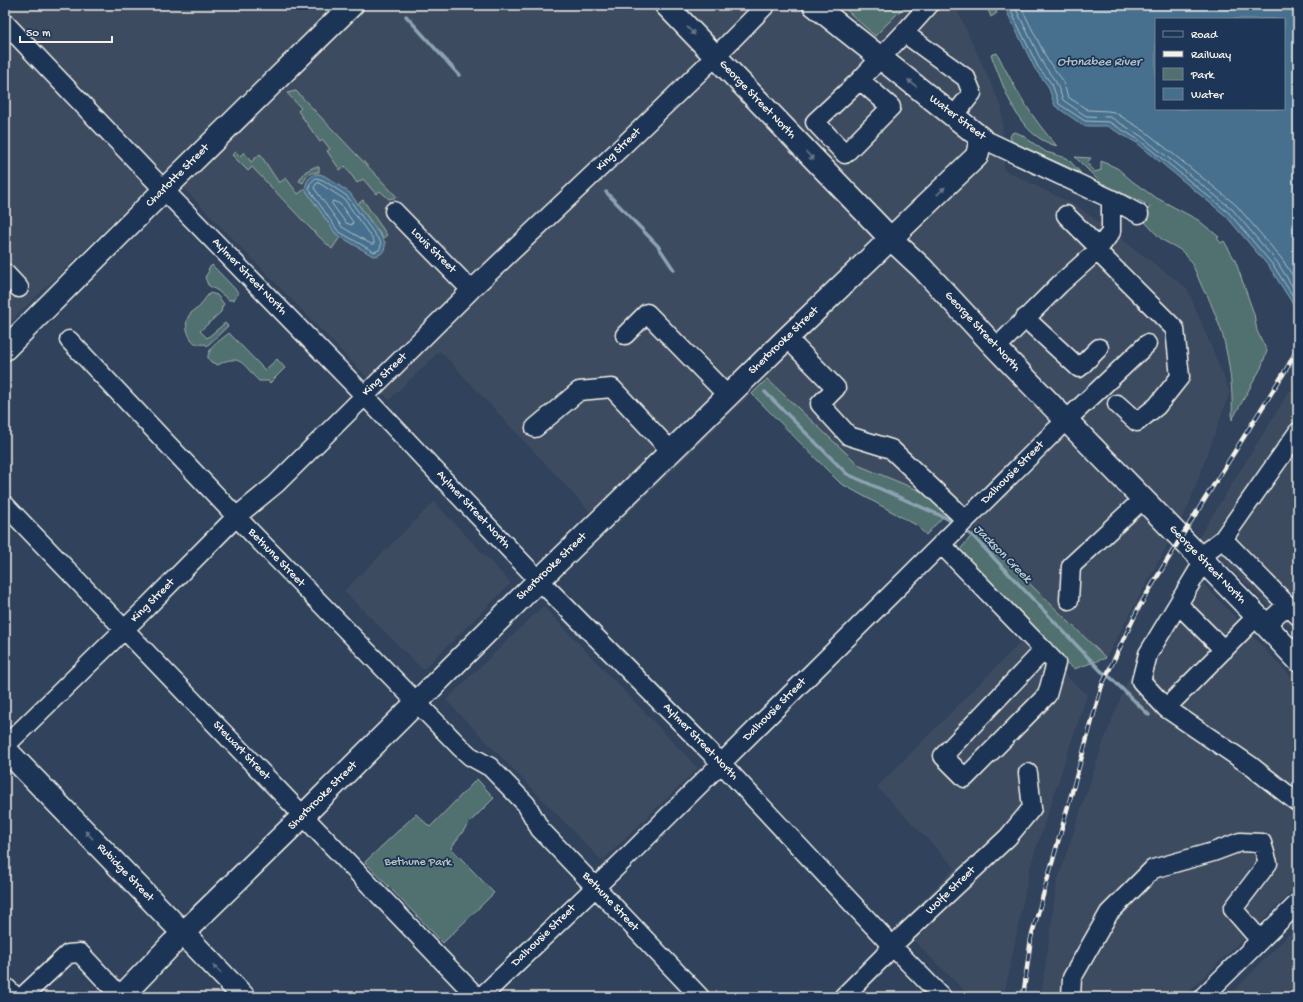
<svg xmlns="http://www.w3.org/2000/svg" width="1303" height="1002" viewBox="0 0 1303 1002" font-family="'Gochi Hand',sans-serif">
  <rect width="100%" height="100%" fill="#30425c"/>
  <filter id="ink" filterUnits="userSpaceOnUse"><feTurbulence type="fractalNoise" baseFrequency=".025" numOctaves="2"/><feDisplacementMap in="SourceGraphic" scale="8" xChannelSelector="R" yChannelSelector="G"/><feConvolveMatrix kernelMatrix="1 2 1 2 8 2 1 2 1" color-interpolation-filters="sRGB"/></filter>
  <g filter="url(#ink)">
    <path fill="#3e4b60" d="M5 5H841L875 36 906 5H955L1002 108 1004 170 1077 206 1187 288 1230 392 1188 507 1106 658 1030 584 960 508 860 466 767 379 609 532 440 351 389 400 166 170 5 327Z
      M1290 390 1298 393V635L1199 537Z
      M434 502 511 583 423 670 344 591Z
      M1187 566 1298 684V886L1183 997H1041L1057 882 1104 740 1127 682Z
      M543 606 698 768 602 861 446 700Z
      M1025 638 1087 695 1030 867 1004 997H971L898 925 955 868 877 787Z
      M1298 925V997H1228Z"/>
    <path fill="#51706f" stroke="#a2b0ac" d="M841 5H906L875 36Z
      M986 5H994L997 13 991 17Z
      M997 53C1014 87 1032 119 1057 146 1017 136 1005 89 991 55Z
      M296 91 397 197 389 199 380 191 376 194 363 179 357 183 345 166 340 170 327 151 330 149 323 140 320 142 298 111 301 108 287 93Z
      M1015 132 1020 134 1046 152 1067 158 1081 173 1012 142 1010 137 1012 133Z
      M236 152 240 156 244 152 251 162 260 154 279 183 286 178 298 194 305 189 336 234 340 237 332 249 310 228 252 167 248 171 232 155Z
      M1075 157 1091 158 1087 163 1095 172 1101 170V161L1117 168 1132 181 1153 196 1198 220 1219 237 1217 238 1221 243 1224 241 1235 260 1254 314 1257 331 1267 351 1261 368 1232 420C1233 397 1231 373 1226 350 1223 331 1214 312 1207 294L1205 293C1198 280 1195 265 1185 254 1179 248 1171 245 1164 241 1157 236 1150 227 1144 221V218L1150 206 1101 183Z
      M314 167H319V172C311 172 307 175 303 183L299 181 305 172Z
      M363 200 387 235 383 238 358 204Z
      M212 265 239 293 233 300H229L218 291 208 285 205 277 209 271 208 269Z
      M210 293 217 295 224 304 222 307 221 312 200 331 207 338 225 323 228 326 207 346 205 344C199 345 194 344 191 339 186 331 184 320 191 313 194 310 198 309 201 305 204 300 206 297 210 293Z
      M229 333 265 370 277 359 285 368 270 383 268 381H259C250 374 244 358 231 360 226 360 222 363 218 365L211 362 208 358C207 348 222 339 229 333Z
      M767 379 860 466 954 505 926 535 916 525 840 483 752 394Z
      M978 528 1030 584 1106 658 1074 669 1054 652 958 552Z
      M477 779 494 798 469 823 451 848 494 893 443 943 365 862 416 814 430 827Z"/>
    <path fill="#466f8e" stroke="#8ca3b2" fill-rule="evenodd" d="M1004 5H1298V312L1270 268 1226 216 1137 143 1107 126H1084L1055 106 1048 86 1035 69 1006 10ZM1156 19H1284V109H1156Z
      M315 174H320L325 176 350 193 385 242C386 250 382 256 373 256L336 234 305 189C306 182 308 178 315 174Z"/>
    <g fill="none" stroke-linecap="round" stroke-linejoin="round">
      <path stroke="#aebdc4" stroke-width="1" d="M1008 5 1038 67 1052 84 1059 104 1085 121 1109 122 1139 140 1229 213 1273 265 1298 304
        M1014 5 1043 64 1056 82 1063 100 1086 116 1110 117 1141 136 1232 209 1277 262 1298 295
        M1020 5 1048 61 1062 79 1068 97 1088 110 1108 111 1114 112 1146 132 1236 205 1282 259 1298 284
        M316 178 323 180 347 196 381 243V246L379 250 374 252 338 231 309 189 310 184Z
        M319 183 344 199 374 241V244H371L342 227 314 188 316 184Z
        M333 201 340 204 353 222 352 225 346 223 332 204Z"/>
      <path stroke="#8ca3b2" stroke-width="3.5" d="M406 16 459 75
        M606 192 658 246 674 270
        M765 392 847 474 946 518 955 524
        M963 530 973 536 1101 671 1111 678 1149 715"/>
      <defs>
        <path id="minor" d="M929 5 904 33 966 78 972 93 954 116
          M5 23 164 190 364 395 530 571 721 763 892 946 942 997
          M860 80 891 107 845 154 815 122 860 80 904 33
          M981 138 1111 199 1139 214
          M394 211 471 290
          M1066 215 1099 248
          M1097 251 1175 329 1180 377 1157 406 1137 422 1117 404
          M5 273 19 288
          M1025 318 1079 368 1099 348
          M625 335 647 313 728 396
          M787 338 836 388 820 404 849 436 891 449 966 520
          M69 340 248 529 460 747 470 756 490 767 526 804 540 829 700 997
          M996 348 1060 284 1097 251 1111 232V199
          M535 428 579 391 612 388 671 451
          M5 505 477 997
          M1223 539 1298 616
          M941 544 1056 663 1047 695 965 778 943 756 1044 650
          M1199 557 1223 539 1298 432
          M1204 561 1148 654 1141 681 1166 708 1251 766 1297 802 1298 801
          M1069 600 1071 566 1143 499
          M1178 604 1224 650
          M1265 625 1287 605
          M1166 708 1257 616
          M5 746 136 618 237 516 276 484 471 290 627 142 716 56 766 5
          M22 997 68 954 80 953 121 997
          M481 997 630 854 1056 430 1147 344
          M843 997 883 957 892 946 1008 837 1032 808 1028 773
          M1071 997 1072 978 1109 913 1153 869 1213 852 1240 842 1262 843 1268 863 1233 909 1260 940
          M1203 997 1298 903"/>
        <path id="major" d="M666 5 891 239 922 268 996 348 1257 616 1298 660
          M5 349 176 178 352 5
          M5 749 184 934 244 997
          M5 989 13 997
          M121 997 173 943 304 815 528 591 787 338 977 156 981 138 814 5"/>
      </defs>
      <use href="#minor" stroke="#f4f1e8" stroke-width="21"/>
      <use href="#major" stroke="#f4f1e8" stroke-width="25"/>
      <use href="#minor" stroke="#1d3557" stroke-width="18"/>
      <use href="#major" stroke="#1d3557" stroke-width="22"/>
      <defs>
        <path id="rail" d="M1023 997 1031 938 1102 685 1139 607 1188 526 1287 368 1298 347"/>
      </defs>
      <use href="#rail" stroke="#f4f1e8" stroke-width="4.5"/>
      <use href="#rail" stroke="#1d3557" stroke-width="3" stroke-dasharray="9" stroke-linecap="butt"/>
    </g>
    <defs><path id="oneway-solid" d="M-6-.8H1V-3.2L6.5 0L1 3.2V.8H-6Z"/></defs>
    <g fill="#68778a">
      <use href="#oneway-solid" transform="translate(691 31) rotate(46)"/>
      <use href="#oneway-solid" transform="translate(912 83) rotate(-141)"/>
      <use href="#oneway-solid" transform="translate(810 156) rotate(46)"/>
      <use href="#oneway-solid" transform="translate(941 191) rotate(-44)"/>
      <use href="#oneway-solid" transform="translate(89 835) rotate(-134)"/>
      <use href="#oneway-solid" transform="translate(217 969) rotate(-134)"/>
    </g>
  </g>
  <g text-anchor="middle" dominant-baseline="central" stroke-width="3.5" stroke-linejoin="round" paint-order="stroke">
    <g font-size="12" fill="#f4f1e8" stroke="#1d3557">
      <text transform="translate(757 100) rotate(46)">George Street North</text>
      <text transform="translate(957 118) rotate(37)">Water Street</text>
      <text transform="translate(619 150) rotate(-44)">King Street</text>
      <text transform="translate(178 176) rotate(-45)">Charlotte Street</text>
      <text transform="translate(433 251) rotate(45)">Louis Street</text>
      <text transform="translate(249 277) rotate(46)">Aylmer Street North</text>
      <text transform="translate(982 332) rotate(47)">George Street North</text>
      <text transform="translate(784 341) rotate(-44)">Sherbrooke Street</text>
      <text transform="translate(385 375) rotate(-44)">King Street</text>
      <text transform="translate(1013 473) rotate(-45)">Dalhousie Street</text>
      <text transform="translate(473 510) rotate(47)">Aylmer Street North</text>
      <text transform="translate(276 558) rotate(46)">Bethune Street</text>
      <text transform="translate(1207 565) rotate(46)">George Street North</text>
      <text transform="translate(552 567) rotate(-44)">Sherbrooke Street</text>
      <text transform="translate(153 601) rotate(-45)">King Street</text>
      <text transform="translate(775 710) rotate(-45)">Dalhousie Street</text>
      <text transform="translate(700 742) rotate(46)">Aylmer Street North</text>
      <text transform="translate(241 751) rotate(46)">Stewart Street</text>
      <text transform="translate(323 796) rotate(-45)">Sherbrooke Street</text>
      <text transform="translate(125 873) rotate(46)">Rubidge Street</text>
      <text transform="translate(951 891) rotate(-44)">Wolfe Street</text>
      <text transform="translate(610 902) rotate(47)">Bethune Street</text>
      <text transform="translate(544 936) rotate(-44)">Dalhousie Street</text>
    </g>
    <g font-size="12" fill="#bbc4be" stroke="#1d3557">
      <text x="418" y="863">Bethune Park</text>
    </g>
    <g font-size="13" font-style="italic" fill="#b7c4c8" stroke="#1d3557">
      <text x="1099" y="62">Otonabee River</text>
      <text transform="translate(1002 554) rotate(45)">Jackson Creek</text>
    </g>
  </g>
  <rect width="1303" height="1002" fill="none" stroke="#1d3557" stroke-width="20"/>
  <rect x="10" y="10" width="1283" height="982" fill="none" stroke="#f4f1e8" stroke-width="1.5" filter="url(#ink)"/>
  <rect x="1155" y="18" width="130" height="92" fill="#1d3557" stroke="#738091"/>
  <rect x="1163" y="31" width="20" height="6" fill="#1d3557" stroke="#738091"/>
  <text x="1191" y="38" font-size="12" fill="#f4f1e8">Road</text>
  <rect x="1163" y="51" width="20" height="6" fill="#f4f1e8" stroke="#738091"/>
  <text x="1191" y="58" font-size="12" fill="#f4f1e8">Railway</text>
  <rect x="1163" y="68" width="20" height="12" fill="#51706f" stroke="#738091"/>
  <text x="1191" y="78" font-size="12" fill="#f4f1e8">Park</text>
  <rect x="1163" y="88" width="20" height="12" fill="#466f8e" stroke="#738091"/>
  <text x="1191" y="98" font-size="12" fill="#f4f1e8">Water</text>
  <path d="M20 36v6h92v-6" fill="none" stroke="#f4f1e8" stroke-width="2"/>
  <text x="26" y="36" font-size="12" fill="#f4f1e8" stroke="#1d3557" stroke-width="3" paint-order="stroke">50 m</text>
</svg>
